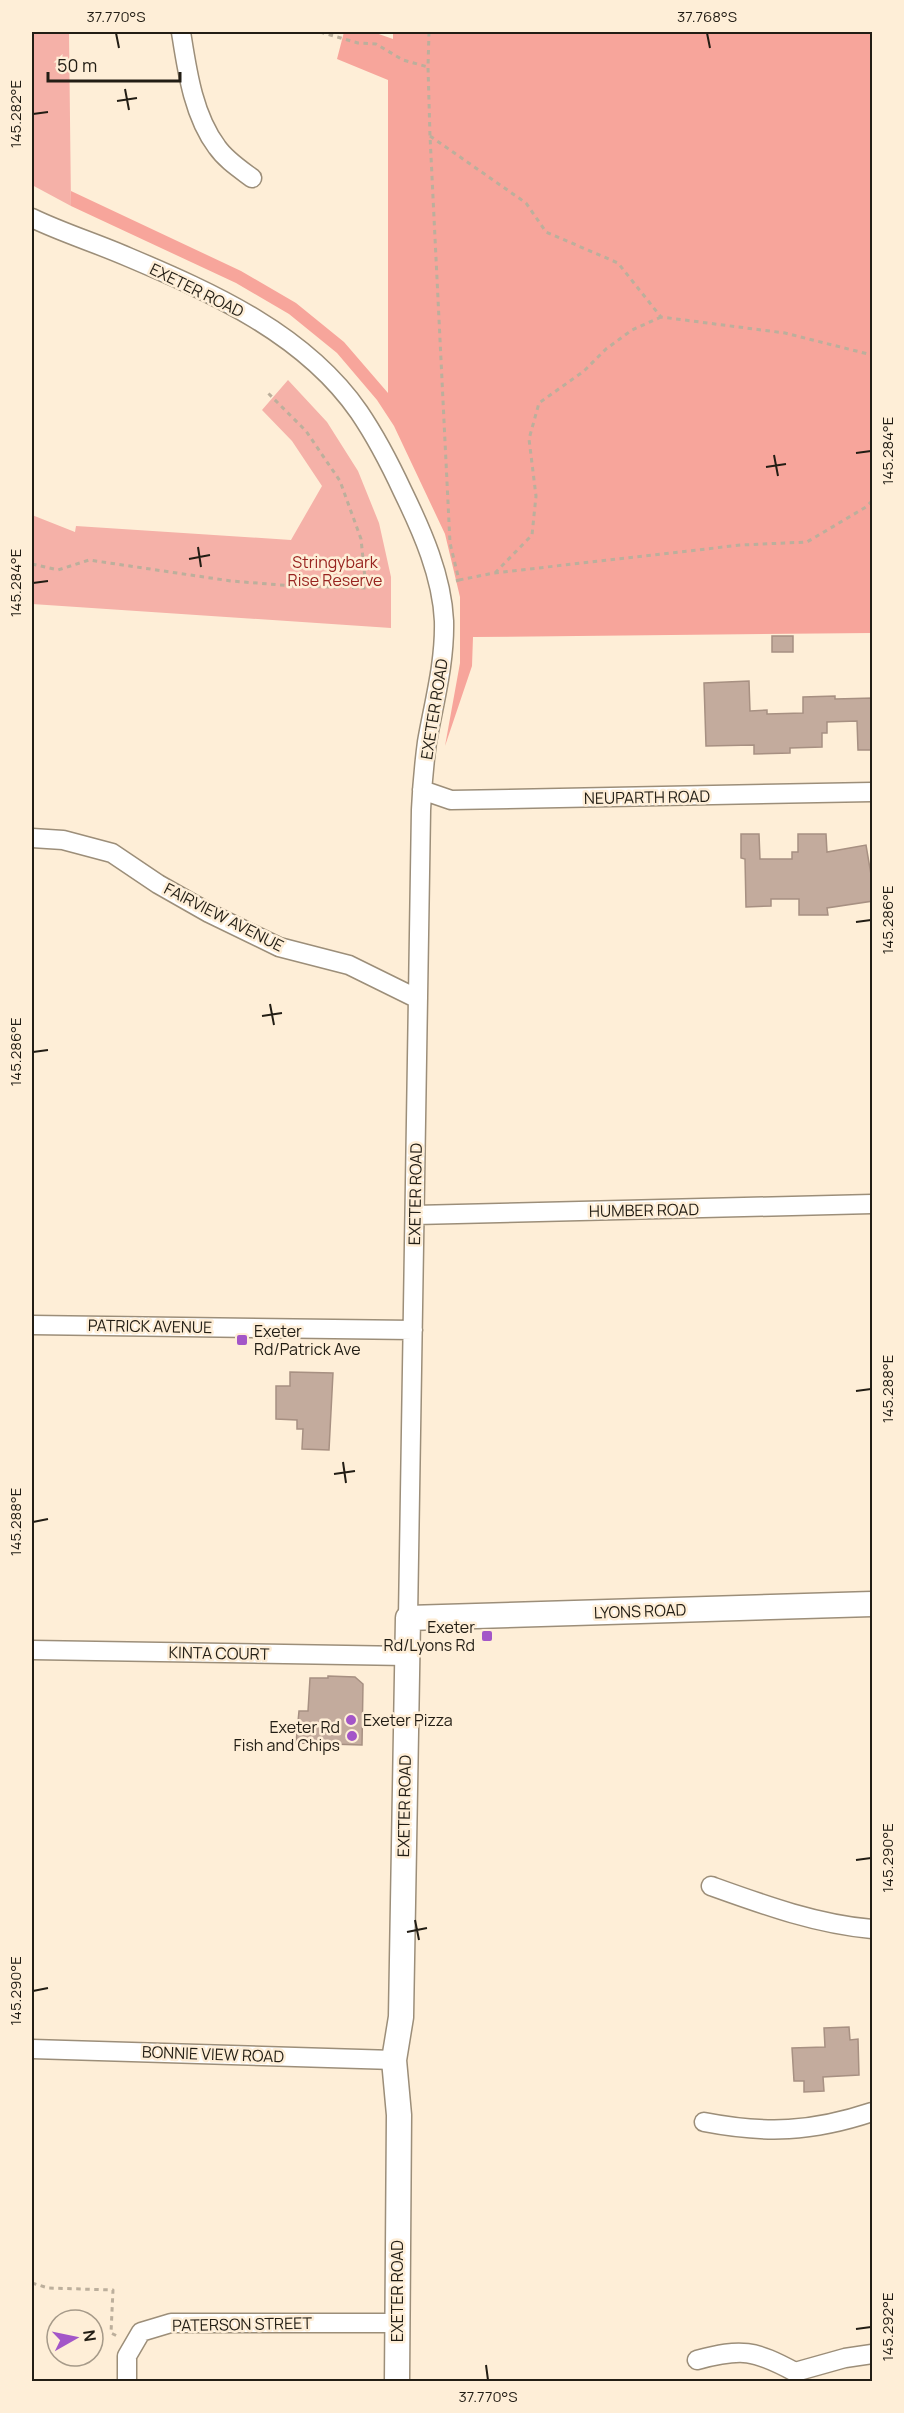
<svg xmlns="http://www.w3.org/2000/svg" width="904" height="2413" viewBox="0 0 904 2413" font-family="Manrope,sans-serif">
  <rect width="100%" height="100%" fill="#feeed7"/>
  <path fill="#f5b1a8" d="M32 32H69L71 206 32 185Z
    M288 380 327 422 358 471 379 523 391 577V628L32 604V515L75 532 76 526 291 540 322 486 292 441 262 410Z"/>
  <path fill="#f7a59b" d="M344 32H373L393 39V32H872V633L473 637 472 666 445 746 460 663V597L445 534 394 426 377 400 337 353 289 314 236 283 71 206V191L241 271 296 303 344 342 388 393V80L337 59Z"/>
  <path fill="#c3ab9d" stroke="#a79082" stroke-width="1.5" d="M772 636H793V652H772Z
    M749 681 750 711 767 710V714L803 713V697L835 696V699L873 698V750H858L857 721 827 722V733H822V747L790 748V753L754 754V745L706 746 704 683Z
    M741 834H759L760 859H792V852H798V834H826L827 852 866 845 873 886V901L827 908 828 915H799V899H771V906L746 907 745 859 741 858Z
    M290 1372 333 1373 329 1450 302 1449 303 1429H297V1420L276 1419V1386H290Z
    M328 1676 355 1677 363 1684 362 1745 296 1743 299 1711H308L310 1678H328Z
    M849 2027 850 2040 858 2039 859 2075 823 2077 824 2091 804 2092V2081H794L792 2048 825 2047 824 2028Z"/>
  <g fill="none" stroke-linecap="round" stroke-linejoin="round">
    <defs>
      <path id="minor" d="M181 32C187 70 193 115 217 147 226 160 240 169 252 178
        M32 218C63 233 96 243 128 257 213 293 305 334 359 412 376 437 390 464 403 492 422 531 442 576 444 621 445 663 434 702 427 742 424 765 422 787 421 810L408 1618
        M422 790 451 800 872 792
        M32 838 63 840 112 853 158 884 209 913 279 947 349 965 418 999
        M415 1215 872 1204
        M32 1325 413 1330
        M32 1650 407 1656
        M711 1886C764 1905 816 1924 872 1929
        M32 2049 394 2060
        M704 2122C766 2134 812 2132 872 2112
        M697 2360C742 2348 754 2350 795 2372L845 2358 872 2354
        M127 2382V2356L141 2332 171 2323H397"/>
      <path id="major" d="M397 2382 399 2115 394 2060 401 2017 408 1618 872 1604"/>
    </defs>
    <use href="#minor" stroke="#9c8e79" stroke-width="21"/>
    <use href="#major" stroke="#9c8e79" stroke-width="27"/>
    <path stroke="#bcaf9c" stroke-width="3" stroke-dasharray="4.5 4.5" stroke-linecap="butt" d="M320 32 358 43 376 44 403 60 428 67
      M429 32 428 67 430 136 450 543 459 580 456 581
      M430 136 526 203 546 232 618 263 661 317 785 333 872 355
      M32 564 58 570 89 560 231 581 294 586 366 588 361 539 340 481 306 431 266 391
      M495 573 532 535 536 496 529 439 539 403 584 371 606 349 632 330 661 317
      M459 580 494 573 741 545 807 542 866 507 872 501
      M32 2283 48 2288 113 2290 111 2333 119 2337"/>
    <use href="#minor" stroke="#fff" stroke-width="18"/>
    <use href="#major" stroke="#fff" stroke-width="24"/>
  </g>
  <path fill="none" stroke="#221d14" stroke-width="2" d="M116 33 119 48M707 33 710 48M125 89 129 110M117 101 137 98M33 114 48 112M856 453 871 451M774 455 778 476M766 467 786 464M198 547 201 567M189 559 210 555M33 583 48 581M856 922 871 920M270 1004 274 1025M262 1016 282 1013M33 1052 48 1050M856 1391 871 1389M343 1462 346 1483M334 1474 355 1471M33 1522 48 1519M856 1860 871 1858M415 1920 419 1940M407 1932 427 1928M33 1991 48 1988M856 2329 871 2327M486 2365 488 2380"/>
  <g fill="#a356c8" stroke="#feeed7" stroke-width="2">
    <rect x="236" y="1334" width="12" height="12" rx="3"/>
    <rect x="481" y="1630" width="12" height="12" rx="3"/>
    <circle cx="351" cy="1720" r="6"/>
    <circle cx="352" cy="1736" r="6"/>
  </g>
  <g text-anchor="middle" dominant-baseline="central" stroke-width="5" stroke-linejoin="round" paint-order="stroke">
    <g font-size="16" fill="#221d14" stroke="#feeed7">
      <text transform="translate(197 290) rotate(26)">EXETER ROAD</text>
      <text transform="translate(434 709) rotate(-81)">EXETER ROAD</text>
      <text transform="translate(647 797) rotate(-1)">NEUPARTH ROAD</text>
      <text transform="translate(224 917) rotate(27)">FAIRVIEW AVENUE</text>
      <text transform="translate(415 1194) rotate(-89)">EXETER ROAD</text>
      <text transform="translate(644 1210) rotate(-1)">HUMBER ROAD</text>
      <text transform="translate(150 1326) rotate(1)">PATRICK AVENUE</text>
      <text transform="translate(640 1611) rotate(-2)">LYONS ROAD</text>
      <text transform="translate(219 1653) rotate(1)">KINTA COURT</text>
      <text transform="translate(404 1806) rotate(-89)">EXETER ROAD</text>
      <text transform="translate(213 2054) rotate(2)">BONNIE VIEW ROAD</text>
      <text transform="translate(397 2291) rotate(-90)">EXETER ROAD</text>
      <text transform="translate(242 2324) rotate(-1)">PATERSON STREET</text>
    </g>
    <g font-size="16" fill="#982420" stroke="#feeed7">
      <text x="335" y="562">Stringybark<tspan x="335" dy="18">Rise Reserve</tspan></text>
    </g>
    <g font-size="16" fill="#221d14" stroke="#feeed7" text-anchor="start">
      <text x="254" y="1331">Exeter<tspan x="254" dy="18">Rd/Patrick Ave</tspan></text>
      <text x="475" y="1627" text-anchor="end">Exeter<tspan x="475" dy="18">Rd/Lyons Rd</tspan></text>
      <text x="363" y="1720">Exeter Pizza</text>
      <text x="340" y="1727" text-anchor="end">Exeter Rd<tspan x="340" dy="18">Fish and Chips</tspan></text>
    </g>
  </g>
  <rect width="904" height="2413" fill="none" stroke="#feeed7" stroke-width="66"/>
  <g transform="translate(75 2338) rotate(81)"><circle r="28" fill="#feeed7" stroke="#a69a89" stroke-width="1.5"/>
  <path d="M0-4.5L10 22L0 15L-10 22Z" fill="#a356c8"/>
  <text y="-9" font-size="16" font-weight="bold" text-anchor="middle" fill="#221d14">N</text>
  </g>
  <path d="M48 72v9h132v-9" fill="none" stroke="#221d14" stroke-width="3"/>
  <text x="57" y="72" font-size="18" fill="#221d14" stroke="#feeed7" stroke-width="4.5" paint-order="stroke">50 m</text>
  <rect x="33" y="33" width="838" height="2347" fill="none" stroke="#221d14" stroke-width="2"/>
  <g font-size="15" text-anchor="middle" fill="#221d14">
    <text x="116" y="22">37.770°S</text>
    <text x="707" y="22">37.768°S</text>
    <text transform="translate(16 114) rotate(-90)" y="5">145.282°E</text>
    <text transform="translate(888 451) rotate(-90)" y="5">145.284°E</text>
    <text transform="translate(16 583) rotate(-90)" y="5">145.284°E</text>
    <text transform="translate(888 920) rotate(-90)" y="5">145.286°E</text>
    <text transform="translate(16 1052) rotate(-90)" y="5">145.286°E</text>
    <text transform="translate(888 1389) rotate(-90)" y="5">145.288°E</text>
    <text transform="translate(16 1522) rotate(-90)" y="5">145.288°E</text>
    <text transform="translate(888 1858) rotate(-90)" y="5">145.290°E</text>
    <text transform="translate(16 1991) rotate(-90)" y="5">145.290°E</text>
    <text transform="translate(888 2327) rotate(-90)" y="5">145.292°E</text>
    <text x="488" y="2402">37.770°S</text>
  </g>
</svg>
